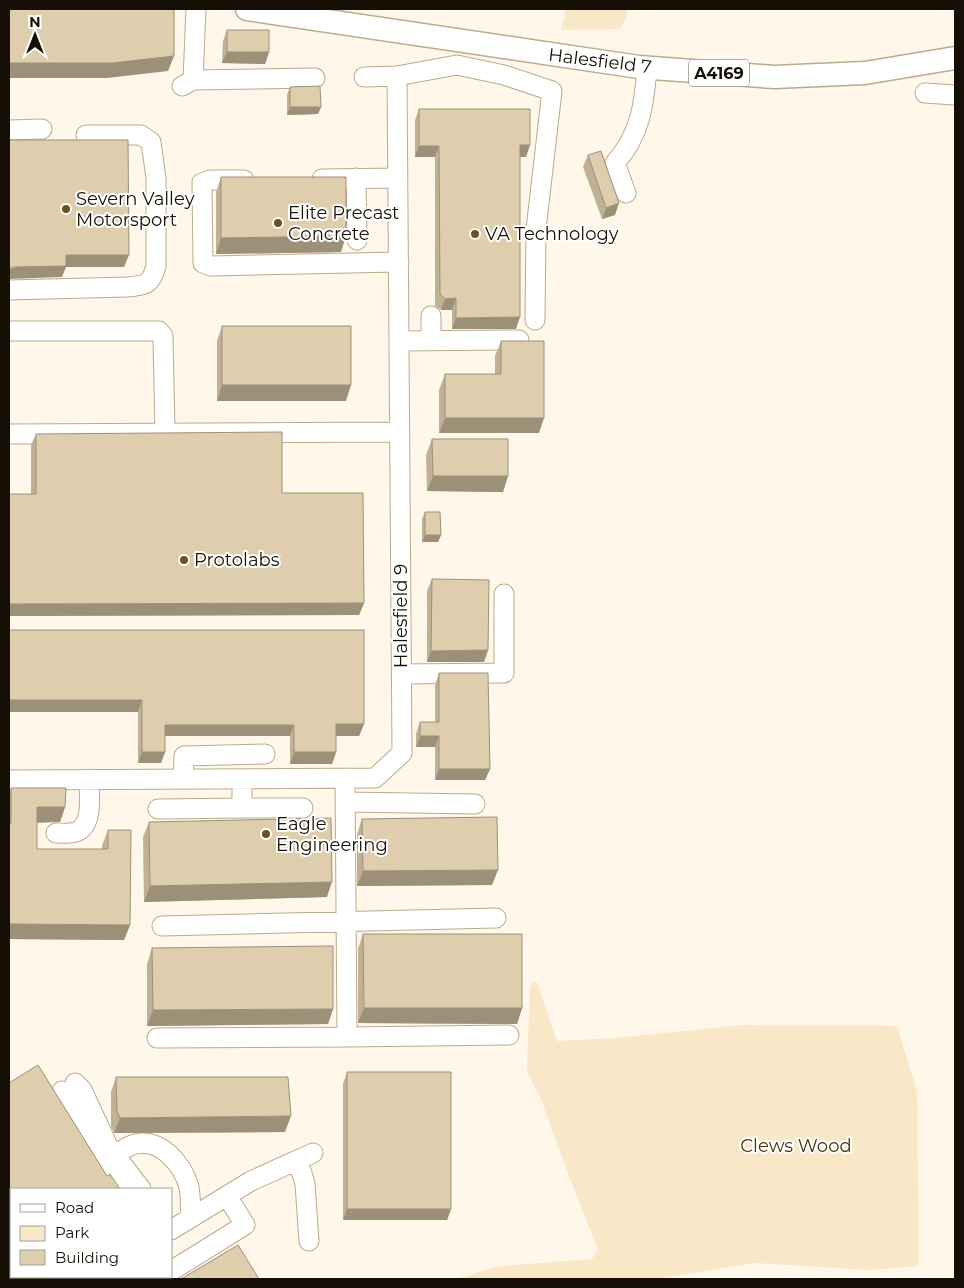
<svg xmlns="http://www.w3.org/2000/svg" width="964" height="1288" viewBox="0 0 964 1288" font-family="Montserrat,sans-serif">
  <rect width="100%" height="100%" fill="#fef7ea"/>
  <path fill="#f8e8c8" d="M566 9H627V15L620 29 561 30Z
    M533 982H537L557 1041 615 1038 742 1025 897 1026 917 1091 919 1266 869 1270 755 1263 658 1279H455L500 1266 592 1259 598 1249C578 1201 560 1152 542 1102 538 1089 529 1081 527 1068L530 988Z"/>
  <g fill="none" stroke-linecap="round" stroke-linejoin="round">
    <defs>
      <path id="minor" d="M364 77 397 76 457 65 504 75 552 91 536 229 535 320
        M193 80 196 9
        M182 86 193 80 315 78
        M925 93 955 95
        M9 130 42 129
        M356 178 357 240
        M322 179 398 178
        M244 180H210L202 183 203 263 211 266 399 262
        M626 193 615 163C641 134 644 104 647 68
        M9 290 127 287C146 285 151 285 156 266V178L151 142 141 135H86
        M431 316V341
        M9 331H159L163 336 165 433
        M399 341 519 340
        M9 434 400 432
        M402 674 504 673V594
        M345 778 347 1037 509 1035
        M183 779 184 756 265 754
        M9 780 375 778 402 753 397 76
        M346 802 475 804
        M242 808H303
        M158 809 242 808V779
        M56 833C62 833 70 834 76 832 94 825 89 794 89 780
        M162 926 496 918
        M157 1038 347 1037
        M75 1083 82 1090 108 1146 141 1189
        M62 1091 84 1132 122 1189
        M116 1155C122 1151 128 1145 136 1144 161 1138 183 1165 189 1187 191 1196 190 1208 191 1218
        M298 1160 305 1184 309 1241
        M171 1230 251 1181 313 1153
        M171 1271 245 1225 227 1196
        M93 1279 97 1277"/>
      <path id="major" d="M247 9 639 67 774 77 865 73 955 58"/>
    </defs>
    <use href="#minor" stroke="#bbab8b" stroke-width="21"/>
    <use href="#major" stroke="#bbab8b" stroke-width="25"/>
    <use href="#minor" stroke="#fff" stroke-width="19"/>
    <use href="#major" stroke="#fff" stroke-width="22"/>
  </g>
  <path fill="#c0b195" d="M227 30 269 52 265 64 222 63 223 41Z
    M290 87 321 107 318 114 287 115V95Z
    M419 109 526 157H520L516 329H452V310H441L435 306V157H415V120Z
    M588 155 615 215 602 219 583 167Z
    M221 177 341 252 216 254V192Z
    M222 326 346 401H217V341Z
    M501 341 539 433H439V390L445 374H495V356Z
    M36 434 282 493 364 603 359 615 9 616V494H31V445Z
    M432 439 508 476 503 492 427 491 426 455Z
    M425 512 441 535 438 542H422V519Z
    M432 579 488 650 484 662H427V591Z
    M9 630 364 724 359 736H336V752L332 764H290V736H165V752L161 763H138V712H9Z
    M439 673 490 769 485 780H435V747H416V734L420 722H435V685Z
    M11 788 65 807 60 822H37V849H102V846L108 830 130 925 124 940 9 939V795Z
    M362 819 492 885 357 886V834Z
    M149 822 327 897 144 902 143 837Z
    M363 934 522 1008 517 1024 358 1023V949Z
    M152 948 333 1009 328 1024 147 1026V964Z
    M347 1072 451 1209 447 1220H343V1084Z
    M116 1077 285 1132 114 1133 111 1127V1092Z
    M9 1083 107 1176 11 1189V1240L9 1242Z
    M23 1277H39L35 1279H24Z"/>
  <path fill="#9c9079" d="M227 52H269L265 64 222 63Z
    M174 56 168 71 107 78H9V63Z
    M290 107H321L318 114 287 115Z
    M520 145H530L526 157H515Z
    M419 146H439L435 157H415Z
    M619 203 615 215 602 219 606 208Z
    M346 236 341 252 216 254 221 238Z
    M66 255H129L124 267H66L62 277 9 279V269Z
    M456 298 452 310H441L445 299Z
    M520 317 516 329H452L456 318Z
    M222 385H351L346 401H217Z
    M445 418H544L539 433H439Z
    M433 476H508L503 492 427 491Z
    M425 535H441L438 542H422Z
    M364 603 359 615 9 616V604Z
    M488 650 484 662H427L431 651Z
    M9 700H142L138 712H9Z
    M336 724H364L359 736H332Z
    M165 725H294L290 736H161Z
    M420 736H439L435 747H416Z
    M142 752H165L161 763H138Z
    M294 752H336L332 764H290Z
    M439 769H490L485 780H435Z
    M37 807H65L60 822 32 823Z
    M498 870 492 885 357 886 363 871Z
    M332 882 327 897 144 902 150 886Z
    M9 924 130 925 124 940 9 939Z
    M364 1008H522L517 1024 358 1023Z
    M333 1009 328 1024 147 1026 153 1010Z
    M291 1116 285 1132 114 1133 120 1118Z
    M347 1209H451L447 1220H343Z
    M11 1234V1240L9 1242V1241Z
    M30 1277H39L35 1279H29Z"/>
  <path fill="#dfcead" stroke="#9c9079" d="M9 9H174V56L113 63H9Z
    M227 30H269V52H227Z
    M320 86 321 107H290V87Z
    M419 109H530V145H520V317L456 318V298L445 299 440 294 439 146H419Z
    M9 140H128L129 255H66V266L13 267 9 269Z
    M601 151 619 203 606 208 588 155Z
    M221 177H346V236L221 238Z
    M222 326H351V385H222Z
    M501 341H544V418H445V374H501Z
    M282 432V493H363L364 603 9 604V494H36V434Z
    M432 439H508V476H433Z
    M425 512H440L441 535H425Z
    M432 579 489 580 488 650 431 651Z
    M9 630H364V724H336V752H294V725H165V752H142V700H9Z
    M439 673H488L490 769H439V736H420V722H439Z
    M11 788H66L65 807H37V849H108V830H131L130 925 9 924V823H11Z
    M497 817 498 870 363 871 362 819Z
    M331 818 332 882 150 886 149 822Z
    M363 934H522V1008H364Z
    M333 946V1009L153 1010 152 948Z
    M38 1065 107 1176 110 1174 120 1189H11V1223L9 1219V1083Z
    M347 1072H451V1209H347Z
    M116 1077H288L291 1116 120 1118 117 1111Z
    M238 1245 259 1279H181Z"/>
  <g fill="#6a5323" stroke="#fff" stroke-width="2">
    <circle cx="66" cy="209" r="5"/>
    <circle cx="278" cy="223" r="5"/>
    <circle cx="475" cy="234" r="5"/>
    <circle cx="184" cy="560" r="5"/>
    <circle cx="266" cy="834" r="5"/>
  </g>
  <g text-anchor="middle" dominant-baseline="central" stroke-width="4" stroke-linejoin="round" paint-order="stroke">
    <rect fill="#fff" stroke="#5b5750" stroke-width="1" x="689" y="59.5" width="60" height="27" rx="4"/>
    <g font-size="16" font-weight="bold" fill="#150f05">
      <text x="719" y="73">A4169</text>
    </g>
    <g font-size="18" fill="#150f05" stroke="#fff">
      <text transform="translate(600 61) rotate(7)">Halesfield 7</text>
      <text transform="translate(401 616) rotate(-90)">Halesfield 9</text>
    </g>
    <g font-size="18" fill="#150f05" stroke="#fff" text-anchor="start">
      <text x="76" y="199">Severn Valley<tspan x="76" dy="21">Motorsport</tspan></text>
      <text x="288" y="213">Elite Precast<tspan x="288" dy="21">Concrete</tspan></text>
      <text x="485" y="234">VA Technology</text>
      <text x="194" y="560">Protolabs</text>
      <text x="276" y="824">Eagle<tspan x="276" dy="21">Engineering</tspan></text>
    </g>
    <g font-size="18" fill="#483508" stroke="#fff">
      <text x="796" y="1146">Clews Wood</text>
    </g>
  </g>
  <rect width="964" height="1288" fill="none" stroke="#150f05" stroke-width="20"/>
  <rect x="10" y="1188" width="162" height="90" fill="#ffffff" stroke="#a19f9b"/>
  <rect x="20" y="1204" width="25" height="8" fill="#ffffff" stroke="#a19f9b"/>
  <text x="55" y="1213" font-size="15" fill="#150f05">Road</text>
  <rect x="20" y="1226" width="25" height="15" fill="#f8e8c8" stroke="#a19f9b"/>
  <text x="55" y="1238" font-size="15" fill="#150f05">Park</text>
  <rect x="20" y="1250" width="25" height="15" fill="#dfcead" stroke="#a19f9b"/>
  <text x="55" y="1263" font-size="15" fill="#150f05">Building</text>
  <g transform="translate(35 35)" stroke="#ffffff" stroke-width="4" paint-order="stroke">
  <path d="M0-4L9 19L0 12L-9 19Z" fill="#150f05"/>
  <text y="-8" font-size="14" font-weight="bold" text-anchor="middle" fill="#150f05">N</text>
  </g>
</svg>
